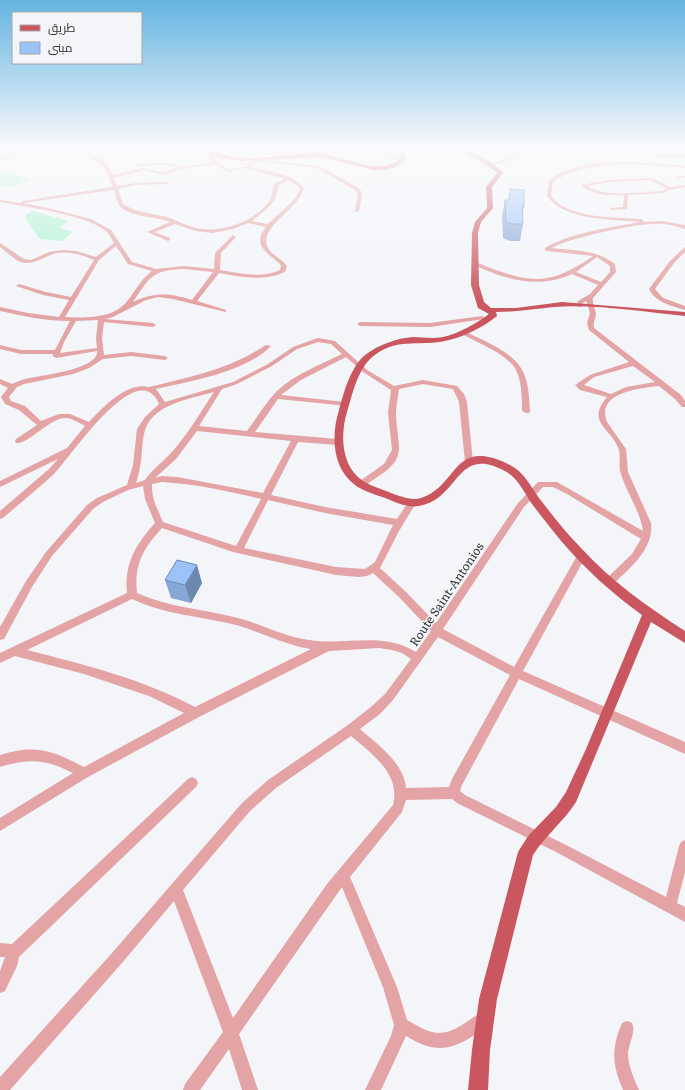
<svg xmlns="http://www.w3.org/2000/svg" width="685" height="1090" viewBox="0 0 685 1090" font-family="Literata,Cairo,serif">
  <rect width="100%" height="100%" fill="#f3f5f9"/>
  <path fill="#aaf2d0" d="M0 172 33 179C20 182 13 191 0 185Z
    M33 211 69 221 59 228 73 232 62 241 40 239 26 220V214Z"/>
  <g fill="none" stroke-linecap="round" stroke-linejoin="round">
    <path fill="#e4a3a4" fill-rule="evenodd" d="M32 149H39L0 162V160L17 154 0 152V150L20 153Z
      M56 149H61L50 156H48V154Z
      M74 149H80L105 161 113 175 143 168 164 173 178 167 168 165 135 166 137 164 168 163 184 167 212 162 208 154 210 153 217 162 229 170 246 166 252 159 320 166 360 189 362 194 359 211 357 212 355 211 358 194 356 191 317 168 253 161 250 167C269 172 291 172 304 188 299 209 260 226 267 246 270 254 282 259 287 266L285 272C263 282 242 277 219 273L197 301 226 310V312L173 299 158 297 146 300 113 317 105 319 153 323 156 325 153 327 104 322 102 338 104 355 131 352 165 356 168 358 165 360 131 356 103 359 89 368 73 374 24 384 17 387 9 397 11 401 25 406 41 421 59 414H70L89 422C102 408 127 381 149 387 190 377 230 369 266 345L271 346C246 372 191 381 156 389L165 402 233 382 268 364 293 347 318 338 335 341 367 370 394 386 423 380 457 386 464 394 467 402 473 462 469 465 465 462 459 402 453 389 423 384 399 389C398 397 396 406 396 414 397 449 410 457 373 480 368 483 363 489 357 487L356 485 357 483 384 464 392 450 388 413 391 390 363 372 346 357 301 380 281 395 345 402 349 404 348 406 278 399 255 432 338 439 342 442 338 445 298 442 271 495 325 507 397 519 409 501H415L416 503 399 531 380 568 405 591 436 623 518 503 538 482H557L643 531C640 510 627 494 621 474 618 466 621 458 619 450 612 428 585 423 607 397L580 390 575 385 590 375 629 362 589 330 587 323 590 313 586 301 583 303 581 307 576 306 578 301 590 294 598 285 572 274C546 286 520 283 493 273 487 270 479 268 473 264L478 263C528 283 547 288 593 256L547 251 545 250V248C569 233 613 227 640 222 612 219 565 221 547 196L549 180C584 155 644 162 685 166V168C646 165 587 158 553 182L551 196C568 219 615 217 641 219L643 220V222L662 221 685 225V229C675 226 665 223 654 224 634 224 569 238 552 248 575 251 596 249 615 264L616 272 593 298C592 305 596 309 596 315 595 320 593 322 594 328L681 395 685 401V407H682L675 399 659 386C641 388 595 392 607 422L626 449 628 472 651 523C654 549 630 568 612 585H606L604 582 606 579 632 554 641 539 567 494 553 487H543L524 507 443 629 514 667 578 554H584L586 556 523 671 685 742V754L519 679 462 785 460 791 465 795 564 844 666 897 679 846 681 842 685 840V872L677 903 685 907V922L556 852 457 803 452 799 406 800 402 812 350 877 397 987 407 1020C431 1034 441 1039 465 1023 471 1019 477 1014 484 1012L489 1014 491 1019C488 1027 480 1031 473 1036 448 1052 432 1052 406 1036L381 1090H365L391 1036 394 1025 383 987 342 887 239 1034 258 1090H242L229 1049 200 1090H183L185 1084 223 1032 174 901 122 963 10 1090H0V1077L112 953 242 803 268 780 348 725 372 706 385 694 411 659 402 653 392 650 379 648 329 651 199 717 88 777 0 831V818L73 773C45 759 30 758 0 767V755C36 744 51 750 84 767L184 713 149 696 84 674 15 656 0 663V653L127 593C124 564 136 544 155 523L145 499 143 486 128 490 103 502 93 509 52 556 32 587 4 639 0 640V627L26 581 46 552 87 505 97 498 127 485 133 465 137 429 145 417 159 404C138 354 70 458 54 474 38 489 20 503 3 518L0 519V511L49 469 58 459 0 487V481L67 448 85 426C80 423 73 419 67 418 51 416 28 445 16 443L15 441 16 439 37 425 19 410 5 404 1 397 8 388 0 384V379L12 384C18 381 24 379 30 378 43 375 99 369 97 351L56 358 53 356V354H21L0 349V345L21 350H55L70 321C46 321 23 316 0 311V307L28 313 59 317 69 300 43 295 16 286 19 284 46 292 71 297 94 260C82 255 70 251 57 253 44 256 34 266 21 262 13 259 7 252 0 247V243L24 259 31 260 49 252 61 250 76 251 96 257 114 243C112 240 110 235 107 232 89 215 26 207 0 202V200L22 203 21 202 23 201 112 187C105 158 96 163 74 149ZM214 164 228 172 245 168 285 179 275 183C272 188 273 195 270 200 257 220 225 232 202 229 190 228 179 221 167 217 152 213 137 213 123 204L118 189 136 185 167 184 169 182 136 183 117 186 114 178 143 170 164 175 178 170ZM289 180 300 188C295 204 279 212 268 224L252 221 269 207 275 199 279 185ZM114 190C116 194 116 200 119 205 125 216 158 217 170 222L147 232 168 241 170 240V238L155 232 175 224 196 231 212 233 233 229 248 223 266 227C251 245 268 253 280 264L281 266 280 270C261 279 240 273 220 270L221 253 236 237 233 235 215 253 214 269 184 266 156 269 132 262 111 230 91 219 48 208 23 203ZM116 246 128 264 152 271C141 279 136 290 128 300 114 319 87 318 65 317L99 260ZM597 257 610 266V272L601 282 576 272ZM184 269 213 272 192 300C169 293 155 292 133 302 150 277 152 270 184 269ZM98 320 96 338 97 348 60 353 64 342 76 321ZM318 342 331 344 342 354C320 365 295 374 277 391 265 403 257 418 247 431L199 426 222 389 237 384 272 366 297 349ZM633 366 655 382 626 387 611 394 584 385 594 377ZM214 392C202 410 191 429 177 446 168 458 152 469 145 480L136 483C138 476 140 469 141 461 142 452 142 443 144 434 150 404 190 399 214 392ZM197 431 291 441 263 493 177 477 162 476 155 478 176 459ZM162 482C195 484 228 491 261 499L236 546 163 522C158 510 151 498 152 484ZM268 500 325 513 393 525 375 562 365 569 336 567 244 548ZM162 528 233 552 336 575 359 577 367 576 373 573 399 597 431 631 416 652C382 631 346 646 309 640 283 637 260 623 234 617 201 609 168 607 137 593 134 564 143 549 162 528ZM132 599C165 615 201 616 236 625 261 632 285 645 311 649L195 707C143 679 85 665 27 650ZM438 637 510 675 452 779 449 787 406 788C404 763 378 745 360 729L380 714 393 700ZM351 736C372 754 401 774 393 805L327 884 233 1018 183 890 250 811 276 788Z
      M244 149H253L280 156 278 157Z
      M375 149H380L389 155 405 159 403 160 387 157Z
      M538 149H546L491 166 487 165Z
      M650 155H685V157H649Z
      M679 176H685V178H677Z
      M652 178 670 187 685 185V187L670 190 663 193 628 195 627 209 612 210 610 209V208L623 207 624 195C609 196 592 195 581 185L610 180ZM651 180 666 189 662 191C642 192 604 198 587 186L610 182Z
      M685 247V252L674 263 655 289 663 298 685 306V310C672 306 655 302 649 289L670 261Z
      M482 316 485 318 484 319 430 327 360 326 357 324 360 322 430 323Z
      M460 331H464C482 340 511 351 521 368 529 381 529 397 530 411L529 413H526L522 411C522 398 522 380 515 368 505 353 476 342 460 333Z
      M192 777 196 779 198 783 196 787 19 957 17 966 5 991 0 993V971L5 957H0V943L12 944 188 779Z
      M627 1021 632 1023C636 1032 629 1043 628 1053 628 1067 634 1078 639 1090H623C612 1064 611 1049 622 1023Z"/>
    <path fill="#ca5760" fill-rule="evenodd" d="M192 149C210 149 227 158 246 158 270 159 294 152 319 153 347 155 375 178 400 159L399 149H405L406 159 396 167 385 170H374L321 157 241 161 220 158Z
      M460 149C471 149 496 164 503 173L492 187 493 208 481 222 478 233 479 285 484 302 491 308H516L562 302 685 312V316C642 312 597 304 554 307 535 309 516 312 496 312L497 316C484 327 461 338 445 341 417 347 396 336 370 359 357 372 352 395 347 412 340 435 341 466 363 481 371 486 382 489 391 493 400 496 411 501 421 498 459 486 452 436 510 465 524 472 531 487 539 498 553 516 566 533 581 548 611 581 648 607 685 631V643L651 622 576 802C564 821 545 836 533 855L497 999 490 1050 488 1090H468L472 1050 479 999 518 852 528 836 556 807 566 792 586 749 642 615C613 594 586 570 562 542 552 530 542 517 532 504 524 492 517 476 503 470 455 446 460 499 419 506 407 508 395 502 385 498 374 494 363 491 355 485 332 468 331 435 339 410 344 392 350 368 365 355 378 345 397 338 413 337 423 337 433 339 443 337 458 334 477 323 489 314L478 308 471 285 472 233 475 222 487 208 486 187 497 173 490 167Z"/>
  </g>
  <path fill="#86a7d7" d="M510 189 524 207 522 216 523 224 520 241H510L503 238 502 216 505 200H508Z
    M165 580 202 583 191 603 171 598Z"/>
  <path fill="#6d88af" d="M197 565 202 583 191 603 185 585Z"/>
  <path fill="#9cc2fa" stroke="#6d88af" d="M510 189 524 190V207H522L523 224H513L506 222 505 200H509Z
    M177 560 197 565 185 585 165 580Z"/>
  <linearGradient id="sky" x2="0" y2="1"><stop stop-color="#64b4e1"/><stop offset="0.49" stop-color="#fafafc"/><stop offset="1" stop-color="#fafafc" stop-opacity="0"/></linearGradient>
  <rect width="685" height="302" fill="url(#sky)"/>
  <g text-anchor="middle" dominant-baseline="central" stroke-width="3" stroke-linejoin="round" paint-order="stroke">
    <g font-size="12" fill="#313234" stroke="#f3f5f9">
      <text transform="translate(446 594) rotate(-56)">Route Saint-Antonios</text>
    </g>
  </g>
  <rect x="12" y="12" width="130" height="52" fill="#f3f5f9" stroke="#a5a7aa"/>
  <rect x="20" y="25" width="20" height="6" fill="#ca5760" stroke="#a5a7aa"/>
  <text x="48" y="32" font-size="12" fill="#313234">طريق</text>
  <rect x="20" y="42" width="20" height="12" fill="#9cc2fa" stroke="#a5a7aa"/>
  <text x="48" y="52" font-size="12" fill="#313234">مبنى</text>
</svg>
